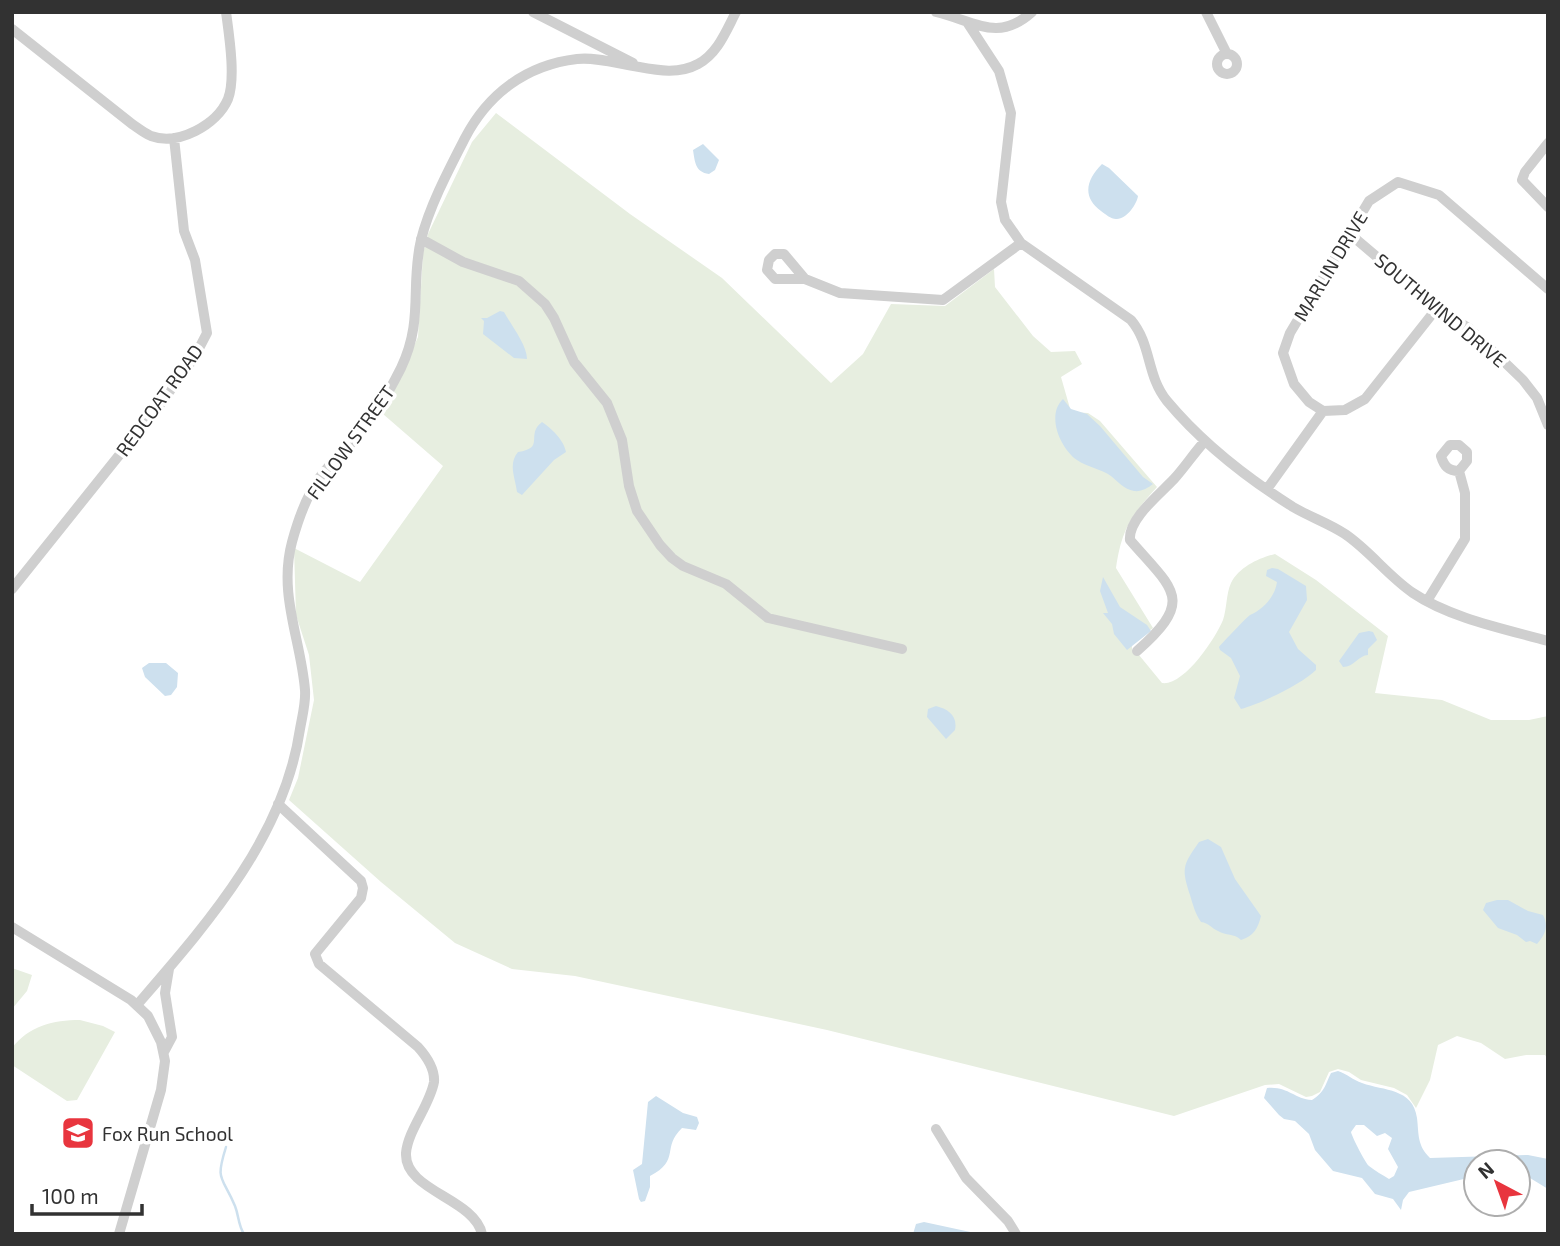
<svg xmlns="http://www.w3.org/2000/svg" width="1560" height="1246" viewBox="0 0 1560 1246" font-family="'Exo 2',sans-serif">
  <rect width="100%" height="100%" fill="#fff"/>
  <path fill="#e7eee0" d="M496 113 630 214 722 278 831 383 863 354 891 304 945 306 994 269 995 287 1033 336 1051 352 1075 351 1082 364 1061 377 1071 412 1088 413 1100 421 1157 487C1131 516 1122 528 1116 568L1153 628 1132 643V652L1139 655 1162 683C1184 686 1215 639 1223 620 1227 608 1226 594 1231 583 1239 567 1259 558 1275 554L1316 580 1388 636 1375 693 1442 700 1491 720H1529L1548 716V1060L1545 1055H1526L1505 1059 1481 1043 1457 1036 1438 1045 1430 1080 1416 1108 1407 1095 1394 1088 1361 1080 1349 1072 1338 1069 1329 1072 1320 1092 1312 1096 1306 1097 1279 1084 1265 1085 1174 1116 827 1030 575 976 512 969 455 943 381 882 289 800 298 778 314 700 309 655 296 615 294 548 360 582 443 466 383 414 418 337 423 254 428 234 472 142Z
    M12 968 32 975 27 991 12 1009Z
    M80 1020 103 1026 115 1032 77 1100 67 1101 12 1065V1048C29 1026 53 1020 80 1020Z"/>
  <path fill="#cde0ee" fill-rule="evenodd" d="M703 144 719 160 715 170 709 174C695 172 695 162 693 150Z
    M1102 164 1109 168 1138 196C1137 204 1126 220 1116 219 1111 219 1105 214 1101 211 1082 197 1086 180 1102 164Z
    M500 311 504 312C511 325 527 345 527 359L514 358 483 334 484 321 481 318H487Z
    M1063 399 1071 409 1087 414 1100 426 1143 477 1153 484C1148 488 1141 492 1134 491 1124 489 1118 482 1111 476 1101 469 1087 467 1077 460 1060 448 1046 415 1063 399Z
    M542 422C551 428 564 440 566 452L554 460 522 495 517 492C515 477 508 464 518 452 546 448 525 435 542 422Z
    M1272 568 1278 569 1306 586 1307 600 1289 632 1298 649 1316 665V670C1302 684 1260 704 1241 709L1234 698 1240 676 1231 658 1220 650 1219 647C1222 643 1248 616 1250 615 1263 609 1275 597 1277 582L1266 576 1267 570Z
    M1103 577 1120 607 1147 625 1151 631 1127 650 1114 634 1112 624 1103 613H1108L1100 591Z
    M1369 631 1373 632 1377 640 1368 649V655C1359 655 1354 667 1343 667L1339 661 1359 633Z
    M149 663H166L178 673 177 687 171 695 165 696 145 677 142 668Z
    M936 706C948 709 958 716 955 730L946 739 927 717 928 709Z
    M1208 839 1221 847 1235 879 1261 916C1258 928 1254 936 1241 940 1234 933 1226 936 1218 931 1211 928 1209 923 1201 922 1195 913 1193 905 1190 895 1181 868 1183 865 1199 842Z
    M1497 900H1508L1528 911 1543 915C1549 926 1545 935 1537 944L1530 941 1526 942 1517 935 1498 928 1483 910 1486 903Z
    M1338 1071C1347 1074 1353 1080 1362 1083 1384 1091 1413 1088 1417 1118 1419 1135 1417 1145 1430 1158L1528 1155 1548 1159V1189L1530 1178 1518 1183V1162H1476V1179L1468 1178 1409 1192 1403 1200 1401 1210 1393 1199 1375 1194 1362 1178 1333 1171 1315 1150 1309 1134 1295 1121 1284 1119 1279 1115 1264 1098 1267 1088C1288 1086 1294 1099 1312 1100 1325 1092 1325 1085 1331 1073ZM1356 1125H1364L1377 1136 1385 1133 1392 1138 1388 1149 1398 1167 1394 1176 1389 1179C1383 1175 1375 1171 1369 1166 1366 1164 1352 1137 1351 1132Z
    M656 1096 683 1113 697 1117 699 1123 696 1130 682 1128C661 1148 681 1160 650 1176V1187L645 1201 641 1202 639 1199 633 1170 642 1164 648 1102Z
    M924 1222 975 1233 980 1234H913L916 1224Z"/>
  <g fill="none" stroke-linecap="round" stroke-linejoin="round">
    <path stroke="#cde0ee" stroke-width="2.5" d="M226 1147C215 1182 222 1175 235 1206 239 1216 238 1225 244 1234"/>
    <path stroke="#cfcfcf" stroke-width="10" d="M533 12 633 63
      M936 12C974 21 998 43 1032 12
      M1206 12 1227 54
      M967 22 999 71 1011 113 1001 202 1005 220 1021 243 1131 320C1152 345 1146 375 1167 401 1202 443 1247 478 1293 507 1310 517 1328 523 1345 534 1370 551 1388 576 1413 593 1450 618 1505 629 1548 641
      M12 29 132 124C138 128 144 133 151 136 178 146 217 125 228 99 236 78 229 35 226 12
      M1217 64a10 10 0 1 1 20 0a10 10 0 1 1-20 0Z
      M1548 143 1525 172 1522 180 1548 207
      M1350 234 1437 308 1470 329 1523 380 1537 398 1548 425
      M421 239 463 262 519 281 545 304 554 318 574 362 607 403 622 440 629 486 637 511 660 545 672 558 683 566 726 584 768 618 902 649
      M805 279H775L767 270 769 260 775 254H784L805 279 840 293 943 300 1021 243
      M1323 411 1309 402 1294 384 1283 353 1290 333 1369 201 1398 182 1439 195 1548 289
      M1323 411 1345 410 1365 399 1437 308
      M1267 489 1323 411
      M12 589 161 403 194 358 207 333 195 260 184 231 174 138
      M1427 601 1465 539V493L1459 471C1448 471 1444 466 1441 456L1450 445H1459L1467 452V461L1459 471
      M1137 651C1196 599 1173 590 1130 540 1128 519 1160 494 1174 479 1185 467 1194 453 1205 441
      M278 804 361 881 363 888 361 898 315 954 319 964 418 1047C427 1057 435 1069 434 1082 430 1105 408 1130 406 1153 404 1191 474 1198 482 1234
      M12 927 131 1000 148 1016 161 1042 165 1061 161 1090 119 1234
      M137 1005C206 925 284 838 300 729 302 717 306 703 305 690 301 640 278 594 292 542 298 520 306 496 320 477 330 463 344 452 355 439 374 418 389 392 401 368 424 320 410 286 421 240 429 207 449 169 465 138 488 94 526 65 577 59 593 57 612 62 628 65 652 69 676 76 698 64 718 53 726 31 736 12
      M164 1052 172 1037 165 993 169 969
      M936 1129 966 1178 1008 1221 1016 1234"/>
  </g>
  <defs>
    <symbol id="school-square" viewBox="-11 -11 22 22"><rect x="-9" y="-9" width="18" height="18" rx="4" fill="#e8353e" stroke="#fff"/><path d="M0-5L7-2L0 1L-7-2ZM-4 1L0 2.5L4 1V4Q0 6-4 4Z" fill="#fff"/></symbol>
  </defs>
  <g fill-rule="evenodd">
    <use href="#school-square" x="59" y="1114" width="38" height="38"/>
  </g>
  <g text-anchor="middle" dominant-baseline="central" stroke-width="7" stroke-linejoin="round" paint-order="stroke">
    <g font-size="19" fill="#323232" stroke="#fff">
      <text transform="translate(1330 266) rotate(-59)">MARLIN DRIVE</text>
      <text transform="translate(1441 310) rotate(40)">SOUTHWIND DRIVE</text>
      <text transform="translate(159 400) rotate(-54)">REDCOAT ROAD</text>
      <text transform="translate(350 442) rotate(-54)">FILLOW STREET</text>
    </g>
    <g font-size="19" fill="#323232" stroke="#fff" text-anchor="start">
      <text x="102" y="1133">Fox Run School</text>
    </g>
  </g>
  <rect width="1560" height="1246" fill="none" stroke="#323232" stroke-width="28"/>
  <g transform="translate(1497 1183) rotate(319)"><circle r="33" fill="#ffffff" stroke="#adadad" stroke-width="2"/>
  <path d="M0-5L12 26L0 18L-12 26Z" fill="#e8353e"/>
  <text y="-10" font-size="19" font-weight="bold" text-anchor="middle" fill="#323232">N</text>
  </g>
  <path d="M32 1204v10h110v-10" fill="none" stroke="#323232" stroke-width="3.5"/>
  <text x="42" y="1204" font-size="21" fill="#323232" stroke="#ffffff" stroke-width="5" paint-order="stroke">100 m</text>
</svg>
